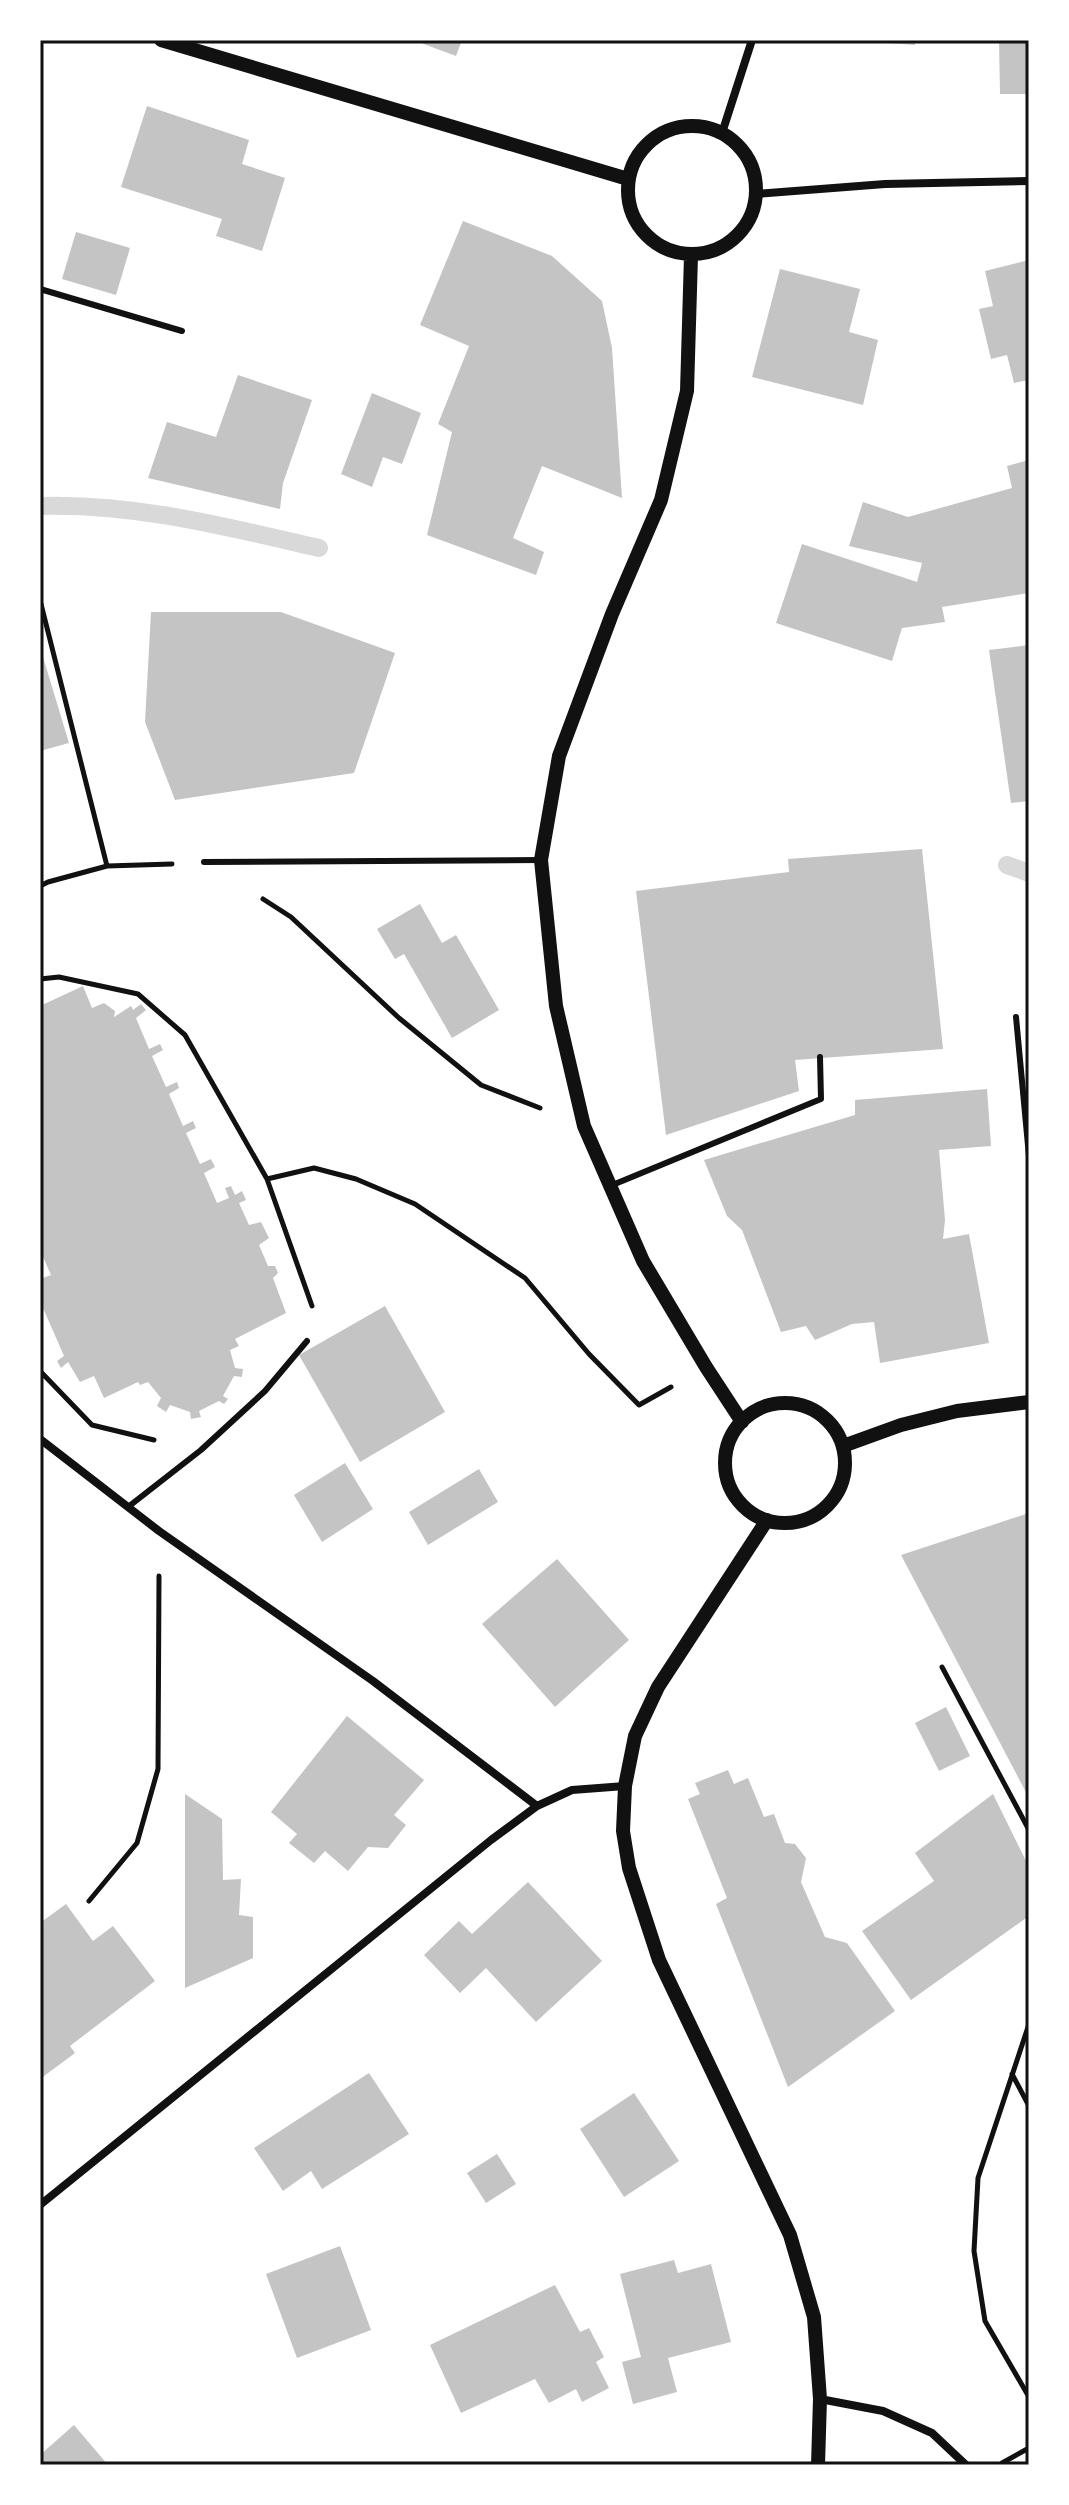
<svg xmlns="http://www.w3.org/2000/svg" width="1069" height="2505" viewBox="0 0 1069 2505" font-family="'Open Sans',sans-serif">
  <rect width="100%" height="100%" fill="#fff"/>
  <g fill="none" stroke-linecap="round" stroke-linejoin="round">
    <path stroke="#d9d9d9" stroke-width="18" d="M40 506C135 503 227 527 319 548
      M1007 865 1029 873"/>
  </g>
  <path fill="#c4c4c4" d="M413 40H462L456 56Z
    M874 40H916L915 45 874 42Z
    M999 40H1029V94H1000Z
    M147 106 249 140 242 164 285 178 262 251 216 236 222 219 121 187Z
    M463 221 552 256 602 301 612 348 622 498 542 466 513 538 544 552 536 575 427 535 452 432 438 424 469 346 420 325Z
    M76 232 130 248 116 295 62 279Z
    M1029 260V380L1014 383 1007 355 991 359 979 309 993 306 985 271Z
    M780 269 860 289 849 332 878 340 863 405 752 377Z
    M238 375 312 400 283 483 280 509 148 478 167 422 216 437Z
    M372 393 421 413 402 464 383 457 372 487 341 474Z
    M1029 460V593L942 607 945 622 902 628 892 661 776 623 802 544 917 582 922 563 849 546 863 502 908 517 1012 488 1007 466Z
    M151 612H281L395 653 354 773 175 800 145 722Z
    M1029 645V801L1011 803 989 650Z
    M40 647 69 743 40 751Z
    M922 849 943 1049 795 1060 799 1091 666 1135 636 891 789 872 788 859Z
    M420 904 442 943 456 935 499 1010 452 1038 404 954 395 959 377 929Z
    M83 986 92 1008 104 1003 115 1011 114 1017 131 1006 133 1010 141 1004 146 1010 136 1018 149 1049 160 1044 163 1050 152 1056 166 1087 177 1082 179 1088 169 1094 183 1126 193 1121 196 1128 186 1133 200 1164 211 1159 215 1167 204 1173 217 1203 229 1198 225 1188 231 1186 235 1195 242 1191 246 1200 239 1203 249 1225 261 1222 269 1238 259 1245 268 1266H275L278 1273 273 1278 286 1313 235 1339 239 1346 230 1350 235 1368 243 1369 242 1377 234 1376 223 1396 228 1399 224 1404 219 1401 199 1411 201 1417 191 1419 190 1412 170 1405 166 1412 157 1406 161 1398 148 1382 140 1385 138 1382 104 1398 94 1376 80 1382 68 1362 61 1368 57 1361 64 1356 40 1301V1279L51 1275 40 1250V1006Z
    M987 1089 991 1146 939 1150 945 1220 943 1239 969 1234 989 1343 880 1363 874 1322 852 1324 815 1340 806 1326 781 1332 742 1230 727 1216 704 1160 855 1115V1100Z
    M385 1306 445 1412 360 1462 299 1355Z
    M345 1463 373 1509 322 1542 294 1495Z
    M479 1469 498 1502 428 1545 409 1512Z
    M1029 1513V1798L901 1555Z
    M557 1559 629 1640 555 1707 482 1624Z
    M946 1707 970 1756 939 1771 915 1723Z
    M347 1716 424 1780 394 1815 406 1825 388 1848 368 1847 348 1871 325 1851 314 1863 289 1843 297 1834 271 1812Z
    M728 1770 734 1784 748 1778 764 1817 774 1814 785 1843 795 1844 806 1858 801 1882 825 1937 847 1943 895 2011 788 2087 716 1904 727 1898 688 1799 700 1794 695 1783Z
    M185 1794 222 1819 223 1880 241 1879 239 1915 253 1917V1958L185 1988Z
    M993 1794 1029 1867V1916L911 2000 862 1931 934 1881 915 1853Z
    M528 1882 602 1961 536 2022 486 1968 460 1993 424 1955 459 1921 472 1934Z
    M66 1904 93 1941 113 1926 155 1981 70 2046 75 2053 40 2079V1923Z
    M369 2073 409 2134 322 2189 311 2171 283 2191 254 2148Z
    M634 2093 679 2161 624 2197 580 2129Z
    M497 2154 516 2184 486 2203 467 2173Z
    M340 2246 371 2330 297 2358 266 2274Z
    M674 2260 678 2273 711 2264 731 2342 668 2358 677 2392 633 2404 622 2362 641 2357 620 2274Z
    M555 2285 580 2332 589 2328 604 2357 596 2362 609 2388 582 2402 576 2389 549 2403 535 2379 461 2413 430 2345Z
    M74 2425 108 2465H40V2455Z"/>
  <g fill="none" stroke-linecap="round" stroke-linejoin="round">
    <path stroke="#111" stroke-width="5" d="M40 600 107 866
      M40 886 48 882 107 866 172 864
      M263 899 291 917 399 1018 481 1085 540 1108
      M40 979 59 977 138 994 185 1035 267 1179 312 1306
      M267 1179 314 1168 356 1179 415 1204 525 1278 589 1354 639 1405 671 1387
      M40 1371 92 1425 154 1440
      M942 1667 1029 1830
      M89 1901 137 1843 158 1769 159 1576
      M1029 2024 978 2178 974 2251 985 2321 1029 2397
      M1012 2074 1029 2106
      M1002 2463 1029 2448"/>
    <path stroke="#111" stroke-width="6" d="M40 289 182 331
      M204 862 541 860
      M1016 1017 1029 1156
      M610 1186 821 1099 820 1057
      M128 1507 201 1450 265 1391 307 1341"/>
    <path stroke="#111" stroke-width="8" d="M722 133 752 40
      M757 194 885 184 1029 181
      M40 1439 159 1531 373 1681 537 1806
      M40 2205 491 1840 537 1806 572 1790 625 1786
      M820 2399 883 2411 932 2433 966 2465"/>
    <path stroke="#111" stroke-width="14" d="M161 40 628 179
      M628 190a64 64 0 1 1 128 0a64 64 0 1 1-128 0Z
      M691 256 687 391 661 500 612 614 559 756 541 860 556 1006 584 1126 643 1261 706 1367 742 1422
      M725 1463a60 60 0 1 1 120 0a60 60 0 1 1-120 0Z
      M843 1446 901 1425 957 1411 1029 1402
      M767 1520 658 1687 635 1736 625 1786 623 1831 629 1868 659 1960 790 2235 814 2317 820 2399 818 2465"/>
  </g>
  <rect width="1069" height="2505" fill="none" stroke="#ffffff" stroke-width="84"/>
  <rect x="42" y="42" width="985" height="2421" fill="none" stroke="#111" stroke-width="3"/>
</svg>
